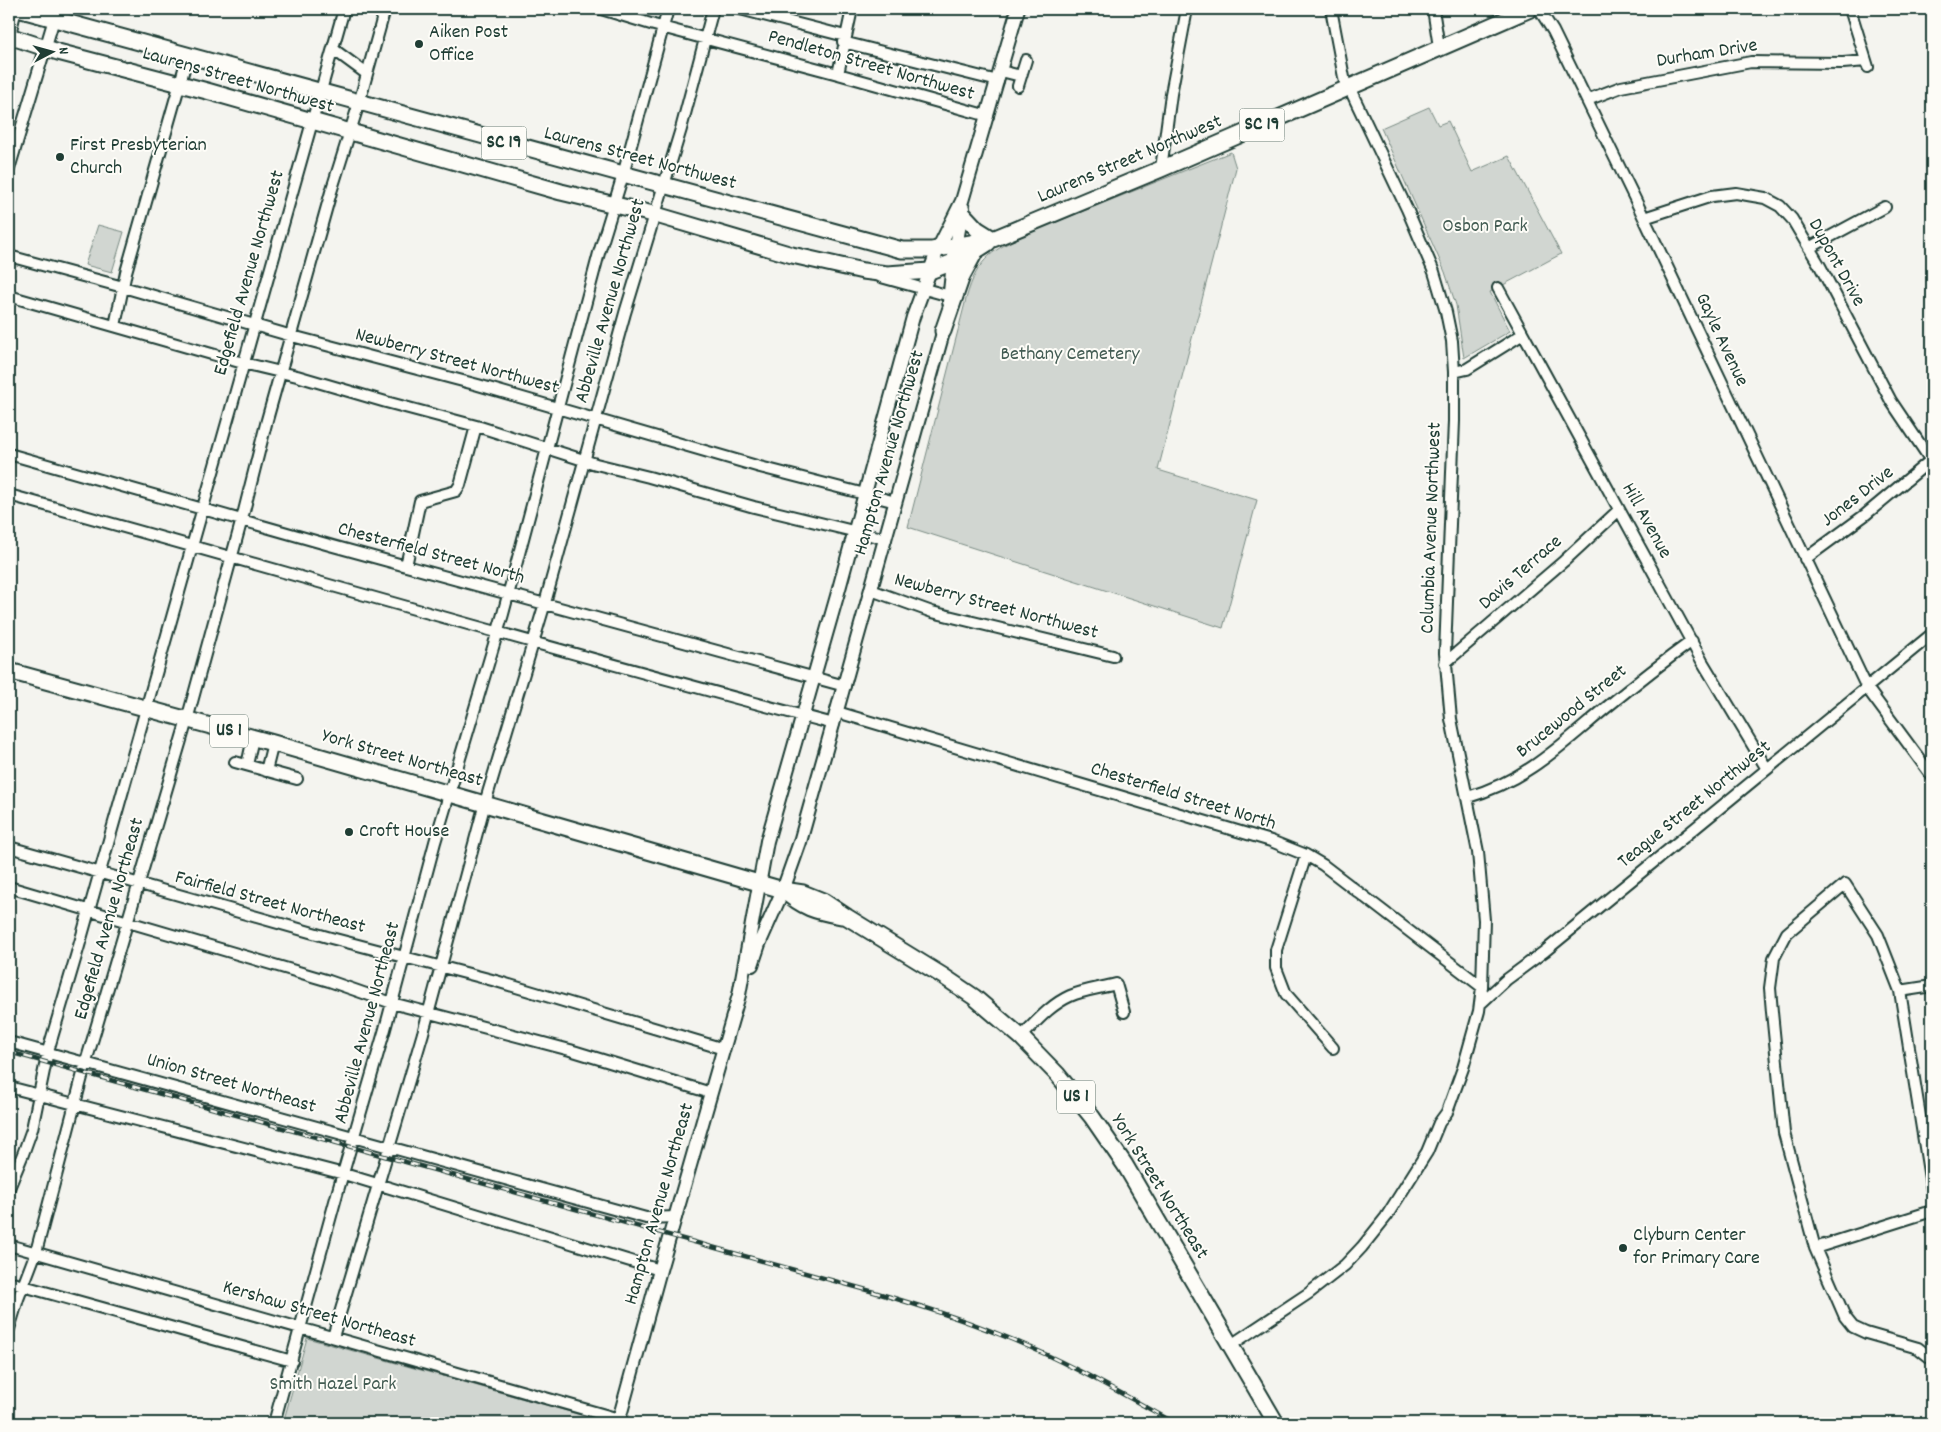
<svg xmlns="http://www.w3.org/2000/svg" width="1941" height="1432" viewBox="0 0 1941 1432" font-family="Dekko,sans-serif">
  <rect width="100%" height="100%" fill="#f4f4ef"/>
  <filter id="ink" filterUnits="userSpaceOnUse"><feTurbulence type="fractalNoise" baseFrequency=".02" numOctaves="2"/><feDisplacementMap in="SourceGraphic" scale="10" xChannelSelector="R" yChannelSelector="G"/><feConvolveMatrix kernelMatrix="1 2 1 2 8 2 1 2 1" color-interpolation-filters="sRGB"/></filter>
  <g filter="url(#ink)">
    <path fill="#d1d6d1" stroke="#788a82" d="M1429 107 1438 125 1448 121 1472 172 1509 156 1561 254 1490 292 1510 331 1464 358 1456 305 1445 272 1381 128Z
      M1231 152 1236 168 1158 470 1257 500 1223 628 908 527 966 299C978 256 993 250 1031 232Z
      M98 225 124 232 112 272 85 265Z
      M307 1338 606 1422 283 1423Z"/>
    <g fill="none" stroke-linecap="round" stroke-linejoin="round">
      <defs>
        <path id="minor" d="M601 9 654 25 838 74 988 116
          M740 9 845 36
          M1331 9 1346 88
          M1433 9 1439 47
          M1539 9 1553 31 1635 199 1867 688 1932 776
          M1850 9 1868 67
          M9 38 16 9
          M843 42 998 81
          M333 49 367 74
          M1001 71 1021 76
          M838 74 852 9
          M1018 86 1026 60
          M1587 100 1621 87 1751 62 1843 63 1866 61
          M9 169 57 9
          M1161 169 1171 94 1187 9
          M1644 218 1712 196 1736 193 1765 198 1780 206 1792 219 1820 266 1891 401 1932 462
          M1809 248 1885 207
          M9 256 123 287 292 336 478 385 760 467 896 502
          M881 277 950 296
          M1498 288 1702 661 1767 769
          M9 296 243 363 297 376 386 402 480 427 596 464 649 477 754 507 886 539
          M115 326 126 272 188 55
          M1454 372 1467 369 1523 334
          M9 454 333 546 845 686
          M9 495C284 571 558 652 834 724
          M1805 559 1865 515 1931 460
          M406 566 420 501 456 491 460 485 476 426
          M871 590 932 612 1113 656
          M1445 663 1564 561 1619 510
          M837 712 1271 841 1306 855 1323 865 1482 987
          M235 762 297 779
          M247 765 253 738
          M266 771 273 743
          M1468 797C1527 780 1561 745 1607 707 1635 684 1663 662 1692 641
          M9 847 331 938 496 981 724 1049
          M1306 855 1276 950V968L1286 994 1333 1048
          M9 887 329 981 392 1003 570 1050 711 1093
          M1900 991 1932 986
          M1480 1004 1506 980 1545 951 1932 634
          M1021 1037C1036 1022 1050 1005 1070 996 1084 990 1101 988 1116 984L1124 1012
          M9 1042 646 1218 676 1217
          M9 1087 344 1174 660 1270
          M9 1188 23 1154 32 1129 48 1051 79 946 344 9
          M1932 1191 1900 991 1878 935 1845 884 1787 933 1774 958 1770 988 1772 1012 1784 1133 1815 1248 1845 1317 1853 1327 1866 1333 1918 1348 1932 1359
          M9 1245 619 1419
          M1815 1248 1932 1211
          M9 1282 292 1361
          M9 1329 18 1299 36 1252 86 1062 187 720 242 519 267 420 331 192 359 103 385 9
          M333 1337 423 1033 485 803 545 603 625 313 681 129 713 9
          M1231 1345 1309 1293 1345 1265 1362 1247 1386 1217 1427 1152 1439 1123 1447 1112 1463 1068 1479 1011 1482 987 1484 920 1478 852 1451 719 1445 653 1454 421V372L1452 341 1446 312 1434 272 1407 209 1349 87
          M274 1423 337 1194 385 1029 435 842 503 614 599 253 623 175 668 9"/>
        <path id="tertiary" d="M949 302 953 262 963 208
          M752 965 759 944 783 890 800 842 946 322
          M618 1423 660 1270 739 995 767 841 837 596 913 317 938 249 962 201 1018 9"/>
        <path id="primary" d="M18 9 902 250H932L993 239 1161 169 1530 9
          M9 36 58 52 207 91 561 192 653 214 792 255 863 271 887 274 930 271 966 257 988 243
          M963 214 977 229 993 239
          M943 331 962 276 975 252
          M9 671 273 743 783 890 803 893 823 901 847 917 943 976 974 997 1021 1037 1057 1074 1092 1117 1125 1165 1276 1423
          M783 890C803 908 815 911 841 916"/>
      </defs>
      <use href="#minor" stroke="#1f3d34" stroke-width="14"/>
      <use href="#tertiary" stroke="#1f3d34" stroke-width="16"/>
      <use href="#primary" stroke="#1f3d34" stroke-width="19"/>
      <use href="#minor" stroke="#fdfcf7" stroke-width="10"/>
      <use href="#tertiary" stroke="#fdfcf7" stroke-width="12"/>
      <use href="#primary" stroke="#fdfcf7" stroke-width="15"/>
      <defs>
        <path id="rail" d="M9 1052 874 1292C917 1305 960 1318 1001 1335 1062 1359 1119 1392 1175 1423"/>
      </defs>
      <use href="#rail" stroke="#1f3d34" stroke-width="4.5"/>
      <use href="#rail" stroke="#fdfcf7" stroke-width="2.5" stroke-dasharray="8" stroke-linecap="butt"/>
    </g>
  </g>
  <g fill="#1f3d34" stroke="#fdfcf7" stroke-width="2">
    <circle cx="419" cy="44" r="5"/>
    <circle cx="60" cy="157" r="5"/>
    <circle cx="349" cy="832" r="5"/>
    <circle cx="1623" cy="1248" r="5"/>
  </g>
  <g text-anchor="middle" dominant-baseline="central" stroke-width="4" stroke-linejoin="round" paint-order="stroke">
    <g fill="#fdfcf7" stroke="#62766e" stroke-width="1">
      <rect x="1239.5" y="108.5" width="45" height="33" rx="4"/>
      <rect x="481.5" y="126.5" width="45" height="33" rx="4"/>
      <rect x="210" y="714.5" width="38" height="33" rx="4"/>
      <rect x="1057" y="1080.5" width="38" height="33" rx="4"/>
    </g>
    <g font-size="19" font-weight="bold" fill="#1f3d34">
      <text x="1262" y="125">SC 19</text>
      <text x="504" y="143">SC 19</text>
      <text x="229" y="731">US 1</text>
      <text x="1076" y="1097">US 1</text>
    </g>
    <g font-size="20" fill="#1f3d34" stroke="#fdfcf7" text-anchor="start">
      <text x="429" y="33">Aiken Post<tspan x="429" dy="23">Office</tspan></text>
      <text x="70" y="146">First Presbyterian<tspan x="70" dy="23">Church</tspan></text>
      <text x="359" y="832">Croft House</text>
      <text x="1633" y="1236">Clyburn Center<tspan x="1633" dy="23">for Primary Care</tspan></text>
    </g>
    <g font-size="20" fill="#1f3d34" stroke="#fdfcf7">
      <text transform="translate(1707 54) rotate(-9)">Durham Drive</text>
      <text transform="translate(871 66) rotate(16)">Pendleton Street Northwest</text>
      <text transform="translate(238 81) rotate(16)">Laurens Street Northwest</text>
      <text transform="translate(640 159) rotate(15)">Laurens Street Northwest</text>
      <text transform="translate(1130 160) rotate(-23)">Laurens Street Northwest</text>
      <text transform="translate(1836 263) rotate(61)">Dupont Drive</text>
      <text transform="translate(250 273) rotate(-74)">Edgefield Avenue Northwest</text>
      <text transform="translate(611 301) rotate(-74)">Abbeville Avenue Northwest</text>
      <text transform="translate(1721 340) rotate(65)">Gayle Avenue</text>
      <text transform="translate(457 362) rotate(15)">Newberry Street Northwest</text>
      <text transform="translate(890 453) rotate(-74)">Hampton Avenue Northwest</text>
      <text transform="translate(1858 497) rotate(-38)">Jones Drive</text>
      <text transform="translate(1646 521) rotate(61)">Hill Avenue</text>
      <text transform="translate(1432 528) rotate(-88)">Columbia Avenue Northwest</text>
      <text transform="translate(431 554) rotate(15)">Chesterfield Street North</text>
      <text transform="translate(1521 573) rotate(-41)">Davis Terrace</text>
      <text transform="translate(996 607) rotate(15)">Newberry Street Northwest</text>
      <text transform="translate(1572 712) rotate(-39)">Brucewood Street</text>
      <text transform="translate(402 759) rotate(16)">York Street Northeast</text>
      <text transform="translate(1183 797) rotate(17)">Chesterfield Street North</text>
      <text transform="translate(1695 805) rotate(-39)">Teague Street Northwest</text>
      <text transform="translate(270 903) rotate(15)">Fairfield Street Northeast</text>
      <text transform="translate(110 919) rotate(-74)">Edgefield Avenue Northeast</text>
      <text transform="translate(368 1023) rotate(-75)">Abbeville Avenue Northeast</text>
      <text transform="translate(231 1084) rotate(16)">Union Street Northeast</text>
      <text transform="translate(1159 1187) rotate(58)">York Street Northeast</text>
      <text transform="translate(660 1204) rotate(-74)">Hampton Avenue Northeast</text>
      <text transform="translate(319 1315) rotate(16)">Kershaw Street Northeast</text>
    </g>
    <g font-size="20" fill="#435c53" stroke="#fdfcf7">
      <text x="1485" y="227">Osbon Park</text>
      <text x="1070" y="355">Bethany Cemetery</text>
      <text x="333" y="1385">Smith Hazel Park</text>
    </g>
  </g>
  <rect width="1941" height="1432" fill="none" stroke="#fdfcf7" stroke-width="30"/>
  <rect x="15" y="15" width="1911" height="1402" fill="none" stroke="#1f3d34" stroke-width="2" filter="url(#ink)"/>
  <g transform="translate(52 52) rotate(84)" stroke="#fdfcf7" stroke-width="4" paint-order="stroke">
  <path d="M0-4L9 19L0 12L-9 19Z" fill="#1f3d34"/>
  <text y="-8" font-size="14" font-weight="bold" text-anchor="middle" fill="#1f3d34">N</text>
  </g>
</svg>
